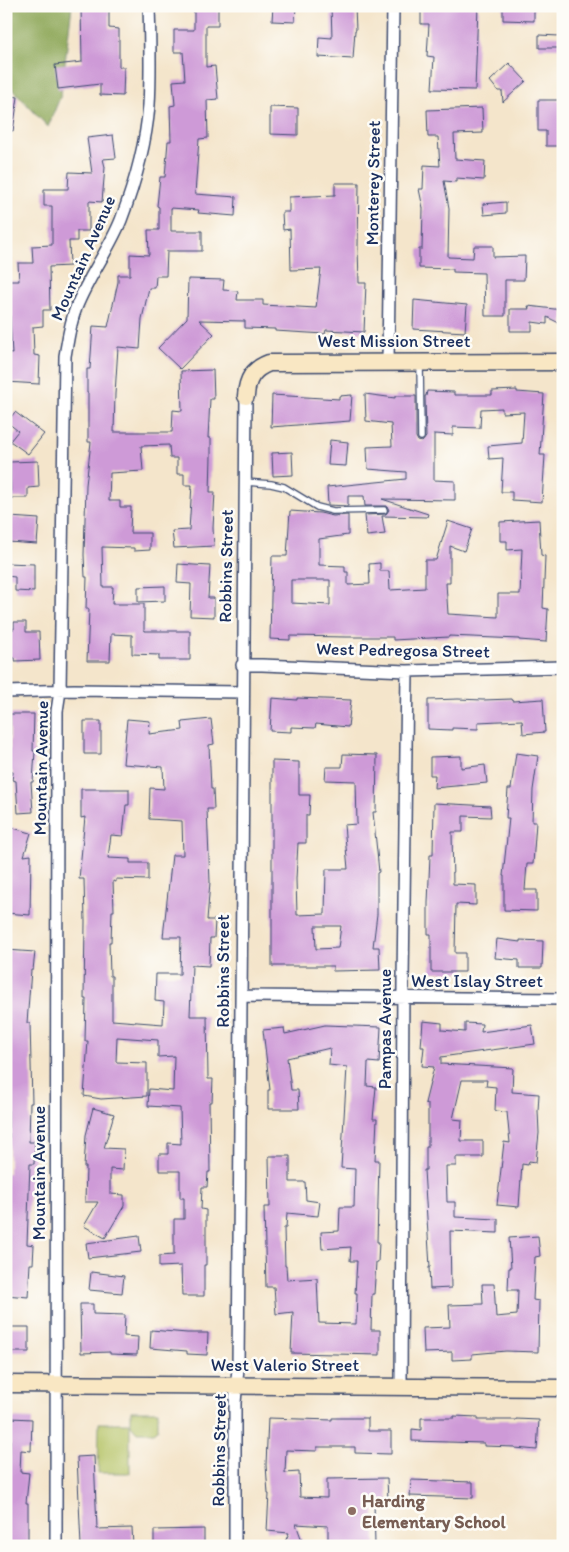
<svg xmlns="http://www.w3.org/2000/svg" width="569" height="1552" viewBox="0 0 569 1552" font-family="Itim,sans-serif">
  <rect width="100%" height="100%" fill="#fdfcf7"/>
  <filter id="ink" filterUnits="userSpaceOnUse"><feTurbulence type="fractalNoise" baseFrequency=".02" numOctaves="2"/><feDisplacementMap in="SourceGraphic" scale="10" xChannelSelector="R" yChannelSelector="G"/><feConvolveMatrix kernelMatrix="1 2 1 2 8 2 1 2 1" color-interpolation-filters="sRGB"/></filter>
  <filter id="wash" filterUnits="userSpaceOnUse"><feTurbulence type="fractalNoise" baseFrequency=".0096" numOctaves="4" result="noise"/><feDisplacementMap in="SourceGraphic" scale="20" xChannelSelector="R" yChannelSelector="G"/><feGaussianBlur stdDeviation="1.12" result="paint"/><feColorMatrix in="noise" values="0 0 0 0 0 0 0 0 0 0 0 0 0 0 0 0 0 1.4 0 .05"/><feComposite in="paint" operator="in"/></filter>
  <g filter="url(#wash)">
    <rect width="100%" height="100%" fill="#f4e5cb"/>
    <path fill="#b5c366" stroke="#687962" d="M131 1411H158V1429L154 1432H137L131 1425Z
      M99 1423H130V1473H98Z"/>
    <path fill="#90a95b" stroke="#566c5c" d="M6 6H72L61 95 48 127 6 82Z"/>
    <g id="blocks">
      <path fill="#ce9ad7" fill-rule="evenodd" d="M81 6H109V28L119 29V67H124L123 96 100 95V84L58 89 55 65 82 62Z
        M194 6H218V26H206V67L215 66 218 99 207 100 208 138 199 139 195 194 236 197 235 216 198 213 199 210 171 208V231H202V251H167L166 276H156L155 288H149L142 319 140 349 118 347 115 394 114 432H172L173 410 182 411 181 371 213 370 214 399H210L208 438H211V456L210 492H215L213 528 214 546 174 548 172 531 189 530 192 485H184V474H177V458H170L169 445 141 446 143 471 110 473 109 501H120V507H131L130 533H150V550L134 551V548L102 547 103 587H113L112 604H144V631H190V660H159V655L132 654V635L111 634 110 661H87L89 609H86L87 577H85L84 555 86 485 91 442H88V393H87V369H90L93 326 108 327 118 282V275H130V254L149 255 148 230H159V207L157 206 160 177H165L168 141H171L170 106 175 105 173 81 185 80 183 52H174V30H194Z
        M273 6H296L295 22 272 21Z
        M331 6H355L356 30H355L353 59 318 57 319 37 332 38Z
        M421 6H478L475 90 432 89 434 57 427 56 429 24H421Z
        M503 6H534V21L503 20Z
        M539 35 559 36V48H539Z
        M509 63 526 81 503 102 502 91H498L490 81Z
        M6 95 18 97 13 131 6 130Z
        M538 100H563V146H546V131H538Z
        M270 107 298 108V135L270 134Z
        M482 108 483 133 454 134 455 159 485 161 484 180 456 178V182L444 181 449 208 448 257 473 258 474 246H493V257L525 256 524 280H505V316H485L484 273 453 272V269L419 268V249H422L423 208 419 189H423L424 165 440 166 438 137H428L427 110Z
        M113 135 116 158 103 159 105 167 102 202 89 201V231H77V241H69L70 266 49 267 50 310H43V326L33 327 34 355 40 356 39 384 6 382 7 353 12 354 8 281H19L18 263H33L32 246 52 245V206H44V189H68L69 172 92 173 87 138Z
        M335 183H359L358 247 359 283H366L364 332 326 330 325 334 275 331V329L245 328V321L199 320 214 334 180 369 158 348 187 318 188 279 224 280 223 290 238 291 237 300H263V305L316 308 321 269 291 270 290 229 283 230 282 212H289V197L335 195Z
        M506 202V213L484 215 483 204Z
        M414 300 467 305 465 332 413 329Z
        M528 306 563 310V325L547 317V324L532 322V331H510V309H529Z
        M517 390V392L544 394 540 455H545L542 502 512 500V492H501L503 458 489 459 488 446 522 443 524 412 502 413V408L481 409 480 428 453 427V435L434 434V480L455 481V500L382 499 428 514 427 517 382 516 385 534 367 536 365 515 386 514 389 510 387 506H365L364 496H348V506L328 505 327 487 406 479V472L368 469 367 447 392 446 391 424 366 421 365 394 395 398V396H416V437L418 441 422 442 426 437 425 396H426L427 391 454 392V395H492V391Z
        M272 395 339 399V396L352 395 350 421 271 427Z
        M15 412 44 434 28 454 10 441 18 431 7 422Z
        M330 440 348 442 346 466 328 465Z
        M292 452 293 475 273 476 272 453Z
        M38 461 39 487 28 488V498H11L10 462Z
        M290 511 320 513 333 516 348 515V535L319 539V565L345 566V572H348V585L370 584 369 564 380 563V571H389L390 590 425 588V560H436L448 521 472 529 464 551 450 546V583H446L448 614 498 617V594H520L522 549 507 550V541H500V522L539 520 541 555 545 556 543 608 548 609 546 642 519 640V639L449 636V637L393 640V637H346L290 636V640L270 639 272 556H287ZM291 580H330V605L291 603Z
        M10 517 39 519 37 544 8 542Z
        M6 563 34 564V592L15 591V577L6 576Z
        M178 564 210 566 208 598H214V617L190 616 191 584 177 583Z
        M165 586V601L138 602V587Z
        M14 622H26V632H39L40 660 15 661V658L6 657V629H14Z
        M272 698 297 700V698L351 700 348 727 316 724 315 728 291 727V732L270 731Z
        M458 699 483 700 512 699 513 701 543 699 545 732 523 734 522 720 478 722V729L452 728V730L428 729V700Z
        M10 714H34L33 751H35L33 782H31L33 812 18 813 16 781 12 780 13 772 6 771 7 749H10Z
        M127 719 150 721 149 734 183 730 182 722 211 719 214 744 209 745 211 789H213L214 809H207L210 882 207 920H215L214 938H210L209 966 192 965 190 1016H207L208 1079H213L212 1102H209L210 1172H208L207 1187H202L201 1209 206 1210V1265H204V1296H182L181 1266 159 1267V1256L174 1255V1219H184V1198H180V1171H159V1154H168V1143L181 1144 180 1108 148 1106 149 1089 173 1091 174 1056 158 1057V1040L117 1037 116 1062 147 1063V1096L101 1099 84 1096 88 1041H85L86 999H84L85 922 84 879H79L85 817 81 818V789H129V805H126L123 836 111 835 108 858 130 859V863H148V880L116 879V882L113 881 114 911H112L111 942H109L110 976H112V1020L163 1024 164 1002 155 1001 156 974H180L181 937H163L172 855H183L182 821 149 819 150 788 164 789 163 767 123 764Z
        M84 721H101V754H84Z
        M516 753 538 756 533 790 532 822H536L533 864H527L525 890H537V911L504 910V876H503L509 818H506L508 789H511Z
        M343 754 377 755 376 812H373L379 872 377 873V914L373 947H379L380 970 333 971V966H272V761L299 762V795H310L309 815H306V843H298L296 879 297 915 325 914 326 869H348L344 825 357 824 356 781 325 780 326 767H342ZM315 926H341L338 948 316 949Z
        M461 756V768L485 765 487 783 434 788 435 775H430V757Z
        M434 803 490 806 491 817 463 816V832H452L453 884 476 885V905L456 904 455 953H465V972H431V934H428V903L430 855H433Z
        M6 826 31 833 24 856 31 855 30 915 6 913Z
        M497 939 520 942V940L543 941 542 968H519V960L495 958Z
        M6 950 35 952 33 970H31L27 1023H30L32 1103H30L29 1142H35L34 1164H30L27 1244 34 1245 33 1264H30L28 1297 6 1295V1173H9V1133H8V1079H11V1057L7 1058Z
        M423 1021 442 1023V1030L465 1032V1023L482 1024 481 1032 532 1025 535 1044 441 1057V1064L513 1068 512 1092 539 1094 538 1111 539 1133 536 1162 529 1161 528 1165 522 1164 519 1207 497 1205 504 1142 510 1143 507 1112 495 1111 496 1087 486 1086 487 1080H462L453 1119 462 1120 461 1141H483V1157H456V1166H446L447 1202H455V1217L498 1219V1233L450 1231 451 1288 430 1289 429 1267H430L424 1170H426V1147H428V1104L425 1103 434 1067 422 1066 424 1047H421Z
        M325 1025 381 1027 379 1063 368 1062 367 1086 376 1087 373 1119H377L375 1160H379L377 1242H379L378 1262H376L374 1294H372L371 1330H380V1355L291 1353 293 1312 276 1314 274 1287H266L264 1207H270L269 1156H290V1182H305L306 1200 320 1202 318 1216 287 1213 286 1228H284L285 1266H286L287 1280 317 1278 319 1323 356 1324 357 1293H355L357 1261H350L351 1247 322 1249 321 1232 339 1231 340 1207H354L355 1169 341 1168 347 1067 329 1065 330 1048 287 1058 291 1090H298L299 1109H268V1090H270L263 1030 284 1028 285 1034Z
        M93 1108 114 1114 104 1148 124 1149 123 1170 110 1169V1194L124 1195V1206L105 1238 84 1226 98 1202H85L86 1167H84L86 1135Z
        M139 1236 141 1252 88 1258 86 1243Z
        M538 1236 540 1256 535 1257 533 1300 539 1301 538 1352 506 1351 472 1354V1359L452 1360V1352L424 1353 423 1328 450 1327 449 1305 483 1304 482 1284H494L496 1317 517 1315 518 1290H508L509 1268H511L509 1238Z
        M91 1272 124 1276 122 1293 89 1290Z
        M80 1304H93V1314L125 1315 124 1336 138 1337 137 1355 110 1354V1352L81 1353Z
        M6 1327H29V1352H6Z
        M151 1330 187 1333H208L207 1355 187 1354V1351L150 1348Z
        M454 1416 478 1417V1420H516V1419L539 1420 537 1450 515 1448V1447L484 1446V1443L412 1441V1429L421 1430V1418H454Z
        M11 1418 32 1419 31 1451 21 1450 20 1472 29 1473 26 1503H28V1546H6V1471H9Z
        M268 1418 332 1420V1418H368V1431H391V1454L355 1453V1447H317V1451L286 1450 285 1473 299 1472 300 1497 327 1498V1479L387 1478 388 1501H374L375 1546H328V1526L296 1524 304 1546H283L289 1533 267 1531 269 1494H268L266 1465Z
        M94 1456 97 1529 132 1528 133 1546H81L77 1457Z
        M411 1480 473 1482V1498L410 1496Z
        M204 1529V1546H154V1530Z"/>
    </g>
  </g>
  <g filter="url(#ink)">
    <use href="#blocks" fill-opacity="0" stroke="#3c4a6e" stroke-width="1"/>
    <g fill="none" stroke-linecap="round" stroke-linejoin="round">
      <defs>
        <path id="lane" d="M420 363 421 437
          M245 482 271 484 284 487 317 507 333 511 384 510"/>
        <path id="street" d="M388 361 393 6
          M242 665H262L407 671 563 667
          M6 692 74 690 243 692
          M241 996 563 999
          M401 1386 403 981 407 671
          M56 1546 57 711 60 691 65 356C68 339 70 323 76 308 88 277 109 250 121 220 135 183 146 144 149 105 151 72 150 39 149 6
          M235 1546V1403L238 1368 246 396"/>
        <path id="secondary" d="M246 396C247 379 253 369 269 363L563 362
          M6 1384 563 1388"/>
      </defs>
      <use href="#lane" stroke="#3c4a6e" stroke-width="8"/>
      <use href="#street" stroke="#3c4a6e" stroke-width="14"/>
      <use href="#secondary" stroke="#3c4a6e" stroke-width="19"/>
      <use href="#lane" stroke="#fff" stroke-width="5.5"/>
      <use href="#street" stroke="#fff" stroke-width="11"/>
      <use href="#secondary" stroke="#f9e7c3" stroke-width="16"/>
    </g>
  </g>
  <circle fill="#8d6e63" stroke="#fdfcf7" stroke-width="2" cx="352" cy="1511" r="5"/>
  <g text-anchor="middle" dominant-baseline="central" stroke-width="5" stroke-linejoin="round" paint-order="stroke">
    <g font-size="18" fill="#1b2f5e" stroke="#fdfcf7">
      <text transform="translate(373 183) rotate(-89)">Monterey Street</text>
      <text transform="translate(83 258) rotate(-66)">Mountain Avenue</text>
      <text x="394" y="341">West Mission Street</text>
      <text transform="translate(226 566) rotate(-89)">Robbins Street</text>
      <text transform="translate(403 650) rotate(1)">West Pedregosa Street</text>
      <text transform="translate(41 768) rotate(-89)">Mountain Avenue</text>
      <text transform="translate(223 971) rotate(-90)">Robbins Street</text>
      <text x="477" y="981">West Islay Street</text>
      <text transform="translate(385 1029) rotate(-90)">Pampas Avenue</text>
      <text transform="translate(39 1173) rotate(-90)">Mountain Avenue</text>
      <text x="285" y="1365">West Valerio Street</text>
      <text transform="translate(219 1450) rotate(-89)">Robbins Street</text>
    </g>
    <g font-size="18" font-weight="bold" fill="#785e54" stroke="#fdfcf7" text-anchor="start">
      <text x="362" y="1501">Harding<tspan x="362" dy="21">Elementary School</tspan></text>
    </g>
  </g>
  <rect width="569" height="1552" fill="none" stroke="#fdfcf7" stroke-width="25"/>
</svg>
